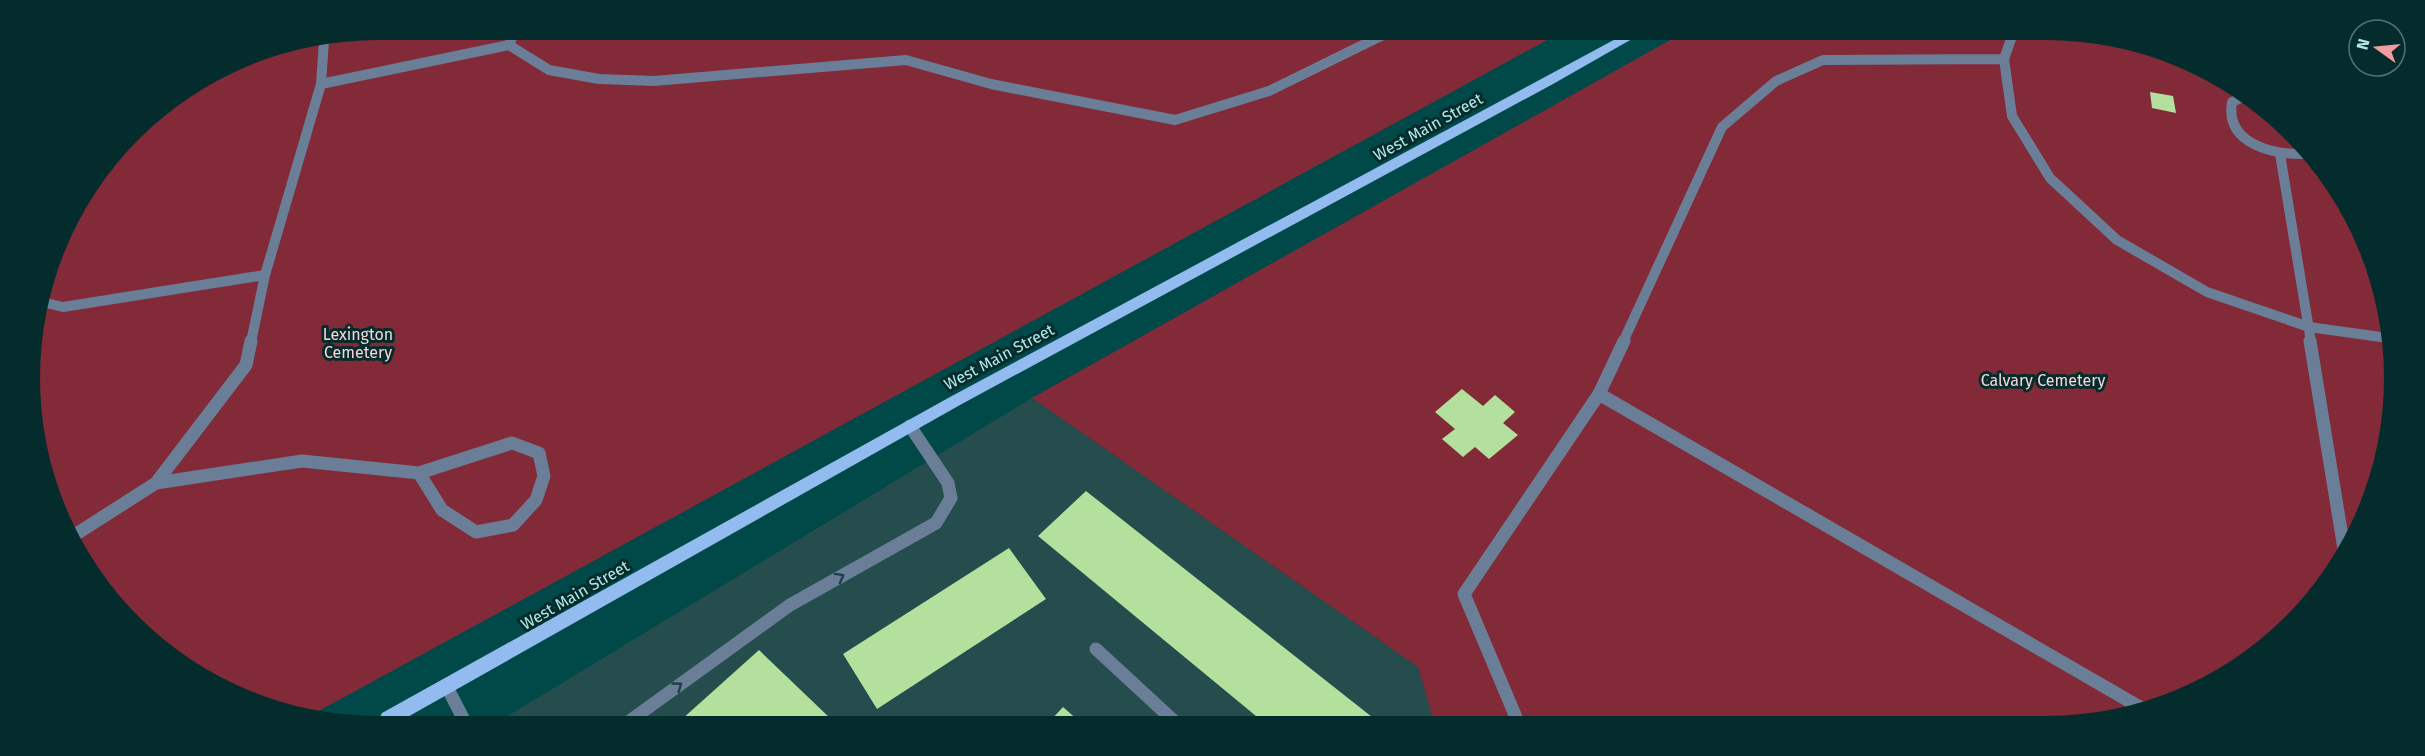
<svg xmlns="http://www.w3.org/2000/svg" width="2425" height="756" viewBox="0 0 2425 756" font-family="'Fira Sans',sans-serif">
  <rect width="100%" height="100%" fill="#014949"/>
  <path fill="#254d4d" d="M1032 398 1418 667 1434 722 501 720Z"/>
  <path fill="#832a38" d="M378 30 1556 35 306 718 185 668 89 572 42 468 33 333 66 224 148 117 245 56Z
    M1679 35 2115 37 2241 89 2337 185 2388 310V446L2349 552 2277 639 2180 699 2092 723 1434 722 1418 667 1032 398Z"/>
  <path fill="#b3e09c" d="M2150 92 2173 96 2176 113 2152 108Z
    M1462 389 1483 406 1495 395 1515 412 1503 423 1518 435 1489 459 1475 447 1463 457 1442 439 1455 429 1435 412Z
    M1086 491 1372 717 1369 722 1262 721 1038 536Z
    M1009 548 1046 599 877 709 843 654Z
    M759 650 832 720H681Z
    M1063 707 1079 721H1050Z"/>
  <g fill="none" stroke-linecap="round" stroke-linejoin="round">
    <path stroke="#6a7e98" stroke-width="10" d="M515 31 509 45 549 70 599 79 654 81 906 60 991 84 1175 120 1269 91 1385 34
      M2012 36 2004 59 2012 116 2050 178 2117 240 2207 292 2309 327 2388 338
      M321 84 509 45
      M2247 95 2232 102C2225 144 2273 155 2306 154
      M2280 154 2311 342
      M42 302 63 307 265 275 321 84 324 41
      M251 342 265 275
      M1623 342 1722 127 1776 81 1823 60 2004 59"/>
    <path stroke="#6a7e98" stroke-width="13" d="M2310 341 2345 555
      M1599 394 1624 341
      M512 443 539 453 544 476 536 500 513 525 476 532 442 510 419 473Z
      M156 483 302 461 419 473
      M73 536 156 483 246 365 251 341
      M1096 649 1174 721
      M447 687 464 720
      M631 720 790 605 936 523 951 498 948 483 910 426
      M1518 722 1464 594 1599 394 2143 709"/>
    <path fill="#92bbf0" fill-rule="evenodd" d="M1623 35H1639L1553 84 960 405 404 719H379L382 713 950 397Z"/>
  </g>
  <defs><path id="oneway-chevron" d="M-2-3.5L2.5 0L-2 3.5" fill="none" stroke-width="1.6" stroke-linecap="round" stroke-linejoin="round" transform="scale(1.5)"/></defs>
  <g stroke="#1e4047">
    <use href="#oneway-chevron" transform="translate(840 577) rotate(-29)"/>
    <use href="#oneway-chevron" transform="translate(678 686) rotate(-36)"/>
  </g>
  <g text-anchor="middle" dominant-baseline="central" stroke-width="6" stroke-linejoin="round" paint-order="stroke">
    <g font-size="16" fill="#b4e7e6" stroke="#052c2c">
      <text transform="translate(1428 127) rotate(-29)">West Main Street</text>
      <text transform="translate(999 357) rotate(-28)">West Main Street</text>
      <text transform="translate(575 595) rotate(-30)">West Main Street</text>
    </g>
    <g font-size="16" fill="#f8d6d8" stroke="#052c2c">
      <text x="358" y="334">Lexington<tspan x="358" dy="18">Cemetery</tspan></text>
      <text x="2043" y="380">Calvary Cemetery</text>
    </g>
  </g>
  <path d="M0 0H2425V756H0ZM378 40H2046A338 338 0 0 1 2384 378V378A338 338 0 0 1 2046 716H378A338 338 0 0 1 40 378V378A338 338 0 0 1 378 40Z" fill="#052c2c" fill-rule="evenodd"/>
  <g transform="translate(2377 48) rotate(285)"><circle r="28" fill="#052c2c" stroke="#4b7776" stroke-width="1.5"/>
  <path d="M0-4.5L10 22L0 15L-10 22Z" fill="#f49aa1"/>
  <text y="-9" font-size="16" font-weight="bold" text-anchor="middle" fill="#b4e7e6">N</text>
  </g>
</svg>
